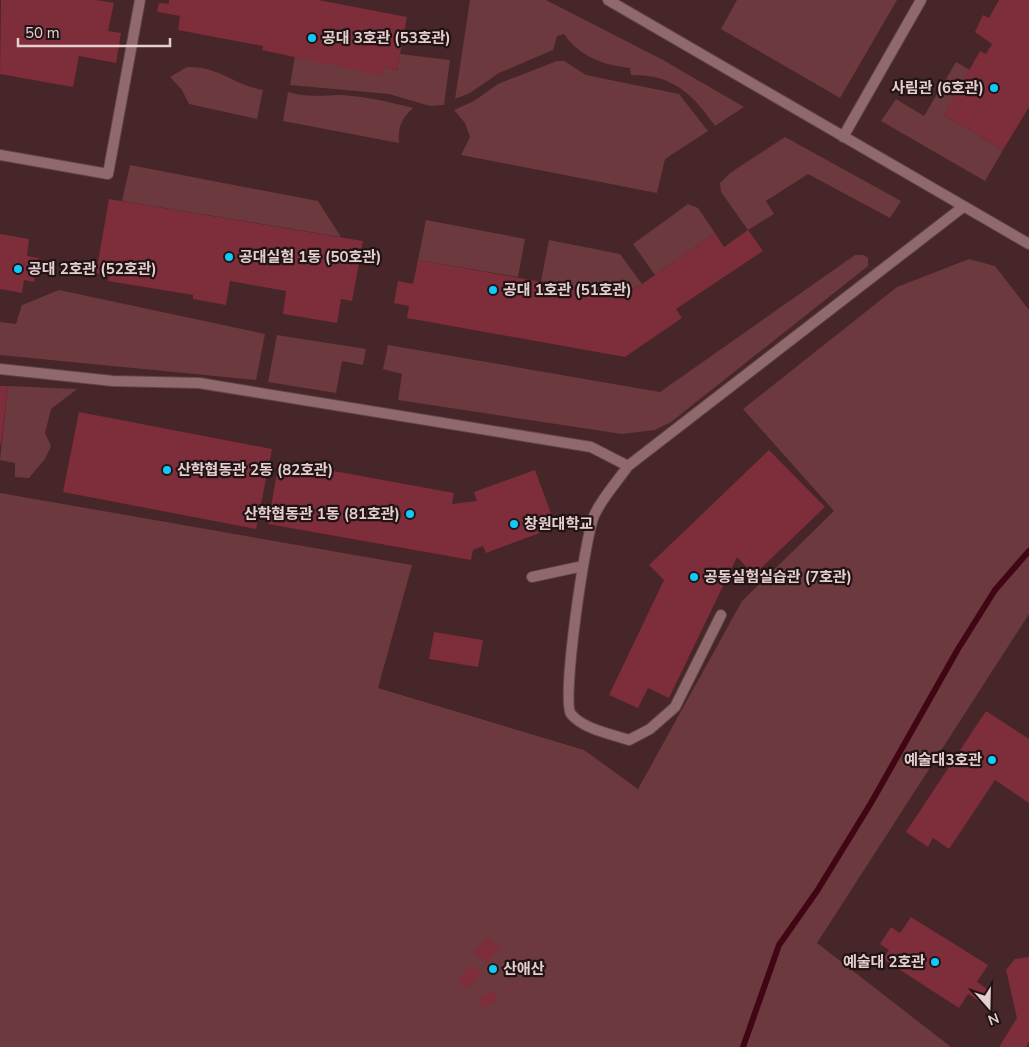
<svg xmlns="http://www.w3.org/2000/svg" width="1029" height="1047" viewBox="0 0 1029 1047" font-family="'Nunito Sans','Noto Sans KR',sans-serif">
  <rect width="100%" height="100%" fill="#462629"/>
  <path fill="#6c393f" d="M470 0H546L663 60 744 107 715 126C693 94 672 74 631 75L630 68C603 65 580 57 564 34L557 36 553 50 499 73 470 93 455 99Z
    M737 0H897L840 98 721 29Z
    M400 54 450 60 444 105 430 106 389 94 290 85 295 56 383 75 384 68 397 70Z
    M557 61H564L586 75 679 94 708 131 665 159 657 193 461 155 470 137 465 123 454 110 474 101 498 84Z
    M956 62 970 70 944 115 1003 150 985 181 881 121 896 99 924 116Z
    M187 67C220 66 233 85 263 90L257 119 189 104 182 90 170 77Z
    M288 92C306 98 325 95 343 95 368 97 390 102 413 108 401 119 398 127 399 143L283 121Z
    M785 137 901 201 890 218 808 174 766 201 774 214 748 230 721 192 720 183 730 173Z
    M130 165 318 201 341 237 122 201Z
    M688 204 698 208 715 233 655 275 633 244Z
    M426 220 525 239 518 277 418 260Z
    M549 240 620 254 642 284 621 296 541 281Z
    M855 255H864L868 258V266L671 422 655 430 622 434 398 400 402 374 383 369 388 345 660 392Z
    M969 259 995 266 1029 310V614L817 943 951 1047H0V493L412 565 378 688 584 750 638 789 742 601 834 511 743 409 897 287Z
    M59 290 265 334 256 380 0 355V322L16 324 22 305Z
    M277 335 366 349 363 365 342 361 336 393 268 382Z
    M8 386 77 389 51 409 45 433 51 446 45 459 29 478 15 477V463L0 460Z"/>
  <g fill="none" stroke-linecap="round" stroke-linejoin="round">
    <path stroke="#420514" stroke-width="6" d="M743 1047 779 945 817 891 871 803 958 649 995 590 1029 551"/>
  </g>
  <path fill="#7e2d3a" d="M1 0H96L114 3 108 31 121 33 116 63 79 56 73 87 0 74Z
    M169 0H318L407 17 397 70 384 68 383 76 262 50 263 46 178 30 180 16 159 12 157 10 159 3 169 4Z
    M999 0H1029V107L1003 150 944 115 980 51 986 54 992 44 975 32 983 15 989 18Z
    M109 199 363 241 352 301 341 299 337 323 283 314 286 291 230 281 226 305 193 299V295L108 281 109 276 96 273Z
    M748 230 763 251 676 309 682 318 625 357 407 318 409 306 394 303 398 281 413 284 418 260 621 296 642 284 715 233 724 247Z
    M0 234 29 239 27 256 39 258 34 282 24 280 22 293 0 289Z
    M0 386H8L1 445H0Z
    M79 412 272 449 256 529 63 492Z
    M769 450 825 507 754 575 737 557 669 698 648 688 638 708 609 695 664 580 649 565Z
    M279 461 454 493 452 504 477 501 474 492 535 470 556 527 486 553 483 546 473 550 471 560 268 524Z
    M434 632 483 640 478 667 429 659Z
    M986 711 1029 739V803L995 780 949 849 933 838 928 847 906 832Z
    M911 917 988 965 977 982 987 989V999L979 1001 968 994 959 1008 883 959 889 950 880 944 891 927 900 933Z
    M487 937 500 948 486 963 473 952Z
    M1029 957V1042L1026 1047H999L1017 1018 1006 970 1015 959Z
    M471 965 481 973 468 989 458 981Z
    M492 990 498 999 485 1009 478 999Z"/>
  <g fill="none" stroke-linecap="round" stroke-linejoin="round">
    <defs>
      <path id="service" d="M608 0 1029 244
        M843 137 921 0
        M0 155 108 174 140 0
        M0 369 113 381 199 383 591 447 628 466
        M532 577 583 566
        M721 615 675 707 650 729 629 740C611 734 583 729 571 714 561 701 585 537 594 516 601 499 617 482 628 466L963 207"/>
    </defs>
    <use href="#service" stroke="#624447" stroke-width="12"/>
    <use href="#service" stroke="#90696c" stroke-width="10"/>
  </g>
  <g fill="#10cafa" stroke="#221415" stroke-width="2">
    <circle cx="312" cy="38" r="5"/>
    <circle cx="994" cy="88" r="5"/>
    <circle cx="229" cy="257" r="5"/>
    <circle cx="18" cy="269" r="5"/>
    <circle cx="493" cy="290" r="5"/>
    <circle cx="167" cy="470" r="5"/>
    <circle cx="410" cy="514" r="5"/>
    <circle cx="514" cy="524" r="5"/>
    <circle cx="694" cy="577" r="5"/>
    <circle cx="992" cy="760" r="5"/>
    <circle cx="935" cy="962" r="5"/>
    <circle cx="493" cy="969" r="5"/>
  </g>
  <g text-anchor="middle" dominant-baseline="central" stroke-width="4.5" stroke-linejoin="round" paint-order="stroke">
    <g font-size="15" font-weight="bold" fill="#e4cecf" stroke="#221415" text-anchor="start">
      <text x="322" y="38">공대 3호관 (53호관)</text>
      <text x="984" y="88" text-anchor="end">사림관 (6호관)</text>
      <text x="239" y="257">공대실험 1동 (50호관)</text>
      <text x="28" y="269">공대 2호관 (52호관)</text>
      <text x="503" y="290">공대 1호관 (51호관)</text>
      <text x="177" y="470">산학협동관 2동 (82호관)</text>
      <text x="400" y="514" text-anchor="end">산학협동관 1동 (81호관)</text>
      <text x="524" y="524">창원대학교</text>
      <text x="704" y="577">공동실험실습관 (7호관)</text>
      <text x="982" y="760" text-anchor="end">예술대3호관</text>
      <text x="925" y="962" text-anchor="end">예술대 2호관</text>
      <text x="503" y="969">산애산</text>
    </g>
  </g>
  <g transform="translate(989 1007) rotate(160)" stroke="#221415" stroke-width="4" paint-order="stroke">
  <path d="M0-4L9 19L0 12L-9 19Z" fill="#e4cecf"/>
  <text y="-8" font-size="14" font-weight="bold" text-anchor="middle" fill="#e4cecf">N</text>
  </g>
  <path d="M18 38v8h152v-8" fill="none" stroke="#e4cecf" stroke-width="2.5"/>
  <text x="25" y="38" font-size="15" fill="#e4cecf" stroke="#221415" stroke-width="4" paint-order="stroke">50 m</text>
</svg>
